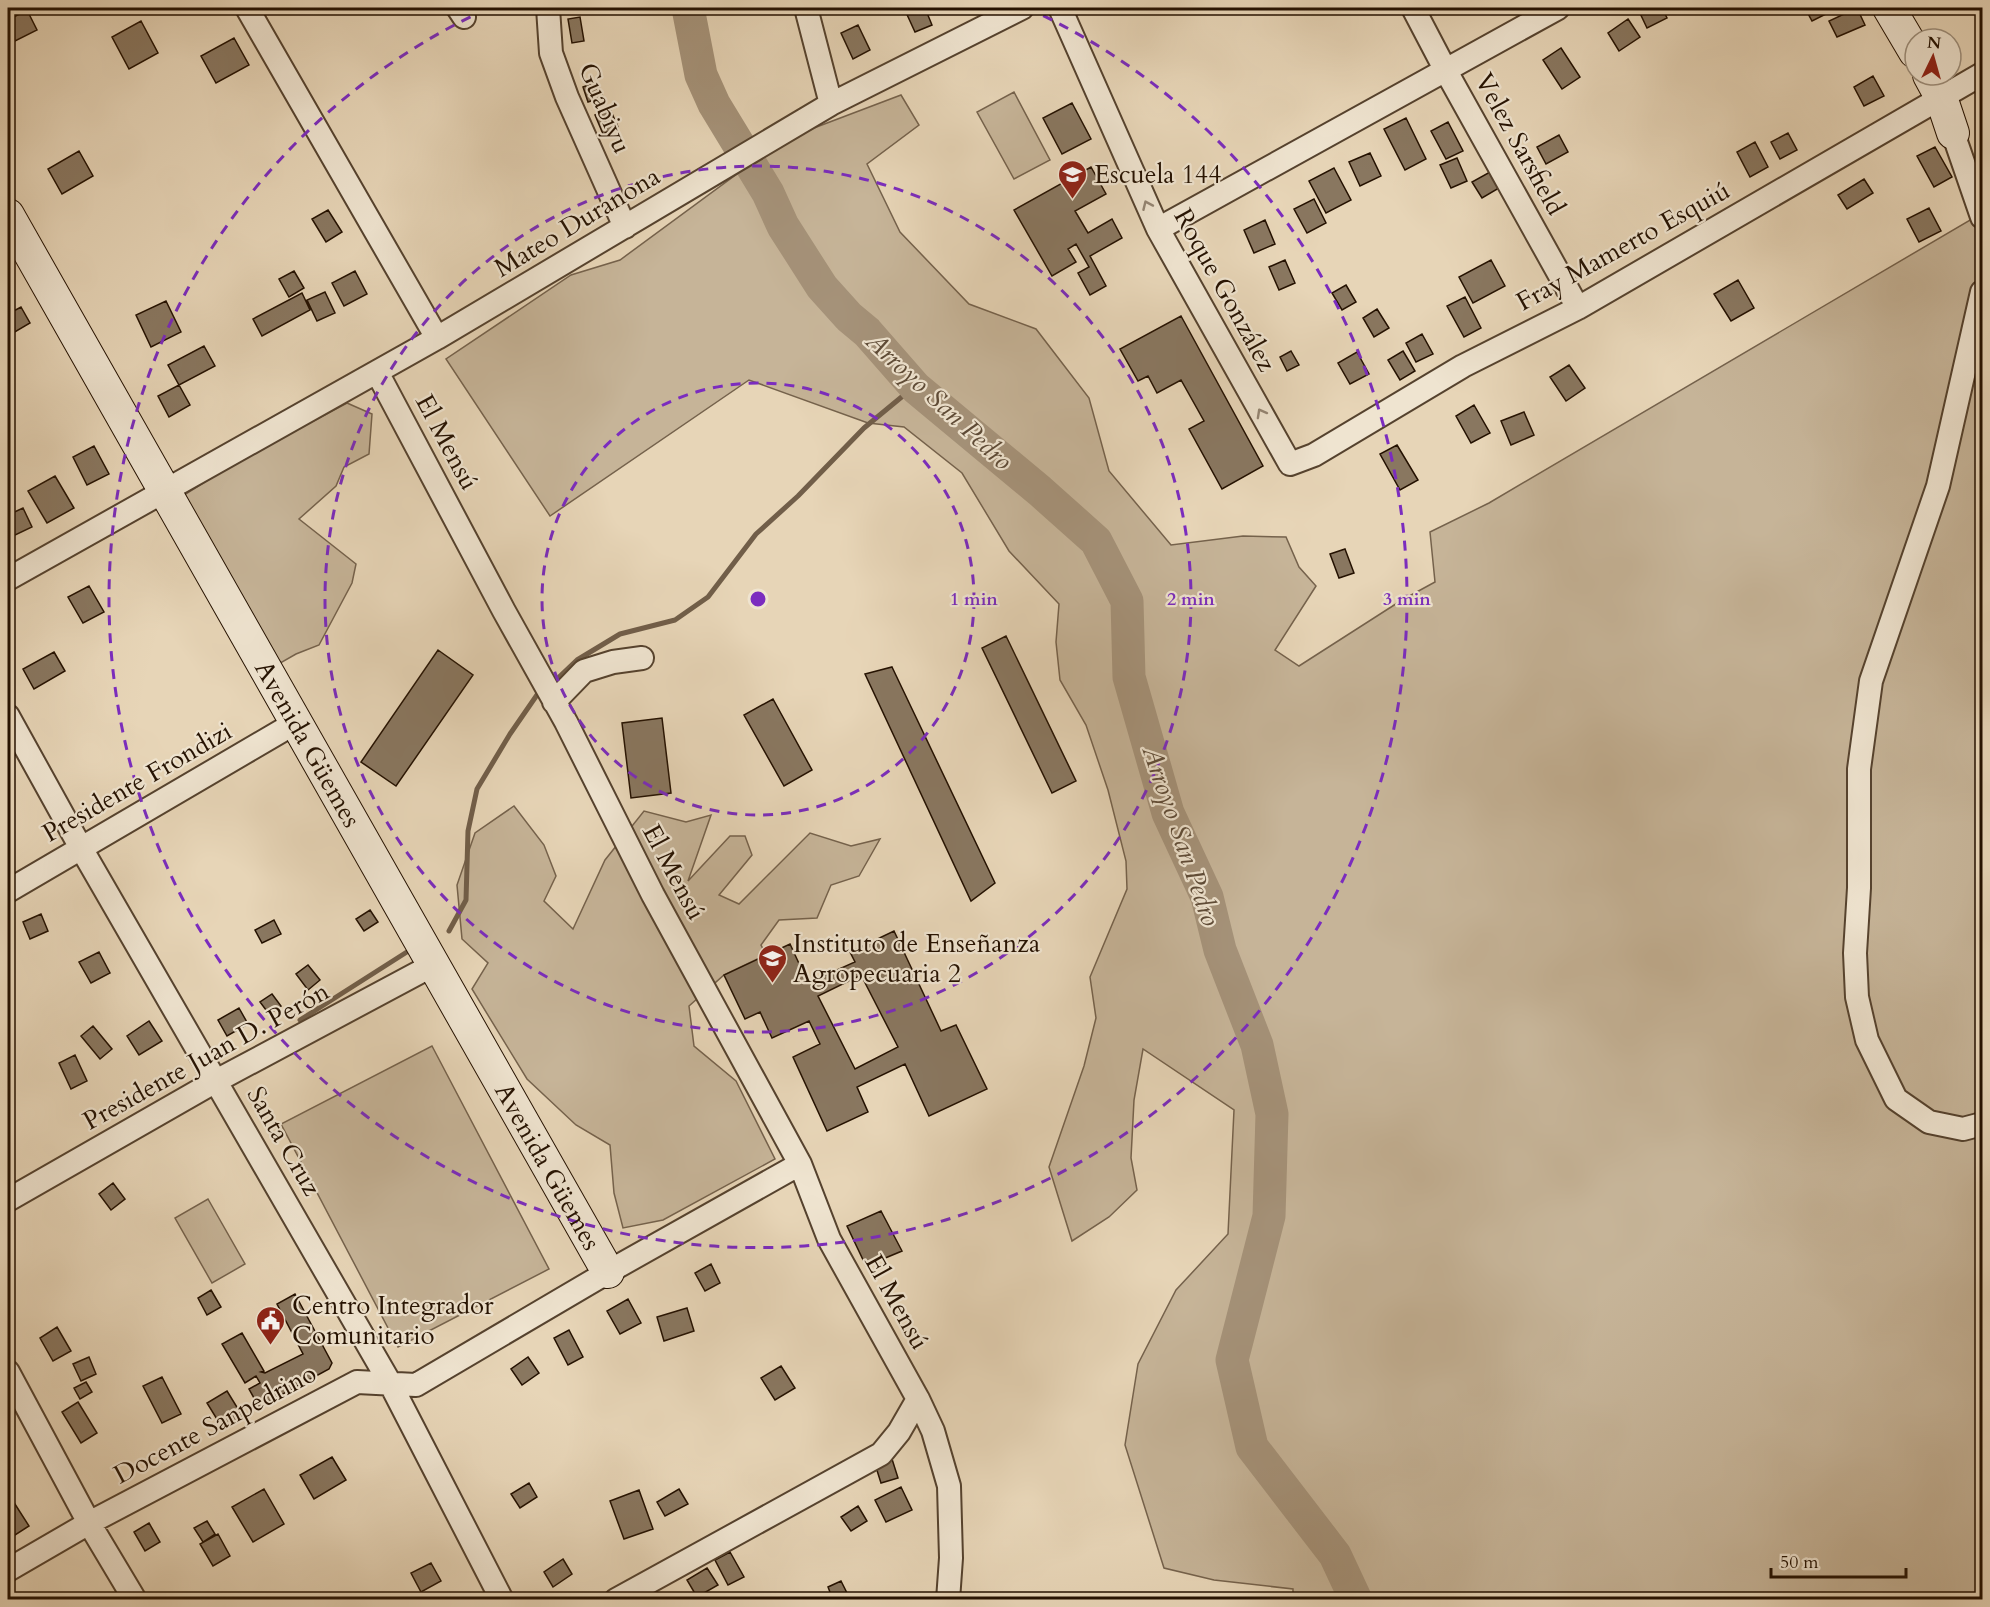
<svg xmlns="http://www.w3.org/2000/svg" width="1990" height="1607" viewBox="0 0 1990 1607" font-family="Cardo,serif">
  <rect width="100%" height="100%" fill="#e7d5b7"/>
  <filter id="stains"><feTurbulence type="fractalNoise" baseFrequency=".00333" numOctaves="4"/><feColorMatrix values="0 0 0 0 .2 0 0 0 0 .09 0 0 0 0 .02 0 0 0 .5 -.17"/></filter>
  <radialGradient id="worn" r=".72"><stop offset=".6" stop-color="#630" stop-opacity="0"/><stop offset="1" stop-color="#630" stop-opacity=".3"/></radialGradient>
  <path fill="#c6b498" stroke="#75624c" stroke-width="1.5" d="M1014 92 1050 160 1014 179 977 112Z
    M901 95 919 125 867 164 900 232 969 304 1036 329 1089 398 1109 471 1171 545 1243 536 1286 537 1299 567 1316 586 1275 650 1299 666 1402 600 1435 582 1430 532 1489 503 1982 213V1599L1293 1600V1589L1214 1580 1164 1568 1125 1445 1138 1364 1176 1290 1228 1234 1234 1110 1143 1049 1134 1100 1131 1158 1137 1190 1109 1217 1072 1241 1049 1167 1084 1066 1096 1018 1090 977 1127 889 1126 861 1108 790 1086 725 1060 680 1056 642 1059 604 1009 551 962 473 904 427 868 423 749 380 550 516 446 359 571 275 620 260 752 163 806 131Z
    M347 403 372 414 369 454 344 467 336 486 299 519 356 564 352 583 319 645 296 654 254 678 162 509 233 464Z
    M514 806 544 845 556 876 544 901 573 929 605 860 644 811 686 822 711 815 688 881 730 836H745L752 855 719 895 739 904 810 833 851 846 880 839 859 876 831 885 817 918 779 920 761 945 766 955 724 975 689 1006 694 1046 736 1081 775 1159 663 1220 623 1228 614 1193 610 1145 576 1125 527 1079 472 989 488 963 462 939 457 885 475 833Z
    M432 1046 549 1269 398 1347 281 1124Z
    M208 1199 245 1264 212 1283 175 1218Z"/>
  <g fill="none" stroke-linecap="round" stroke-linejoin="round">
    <path stroke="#715e49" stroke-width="5" d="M557 679 577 660 620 634 675 620 708 597 756 534 798 496 864 428 904 395 916 388
      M449 931 466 900 468 831 477 789 510 734 539 692
      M300 1020 410 950"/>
    <path stroke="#a59279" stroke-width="33" d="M688 8 701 75 714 104 768 193 783 226 822 287 849 317 867 332 916 388 1040 491 1096 541 1127 601 1129 677 1168 813 1207 897 1220 950 1257 1045 1272 1114 1269 1216 1232 1360 1252 1447 1335 1555 1356 1600"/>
  </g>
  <path fill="#897760" stroke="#241101" stroke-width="1.5" fill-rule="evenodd" d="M904 8H925L932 25 915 32Z
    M1642 8H1662L1667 18 1647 28 1638 9Z
    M1805 8H1838L1812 21Z
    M1857 8 1865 25 1837 37 1829 21Z
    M27 10 37 30 15 41 8 27V20Z
    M580 17 584 41 572 43 568 19Z
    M1628 19 1640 37 1619 51 1608 33Z
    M141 21 158 53 129 69 112 37Z
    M858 25 870 50 853 59 841 33Z
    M234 38 249 65 216 83 201 56Z
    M1561 48 1580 77 1562 89 1543 60Z
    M1873 76 1884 96 1864 106 1854 87Z
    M597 82 603 97 588 102 583 87Z
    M1072 103 1091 139 1062 154 1043 118Z
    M610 109 618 127 603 134 595 115Z
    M1406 118 1426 159 1405 170 1384 129Z
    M1448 122 1463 151 1446 159 1431 131Z
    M1788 133 1797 150 1780 159 1771 142Z
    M1559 135 1568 152 1546 164 1537 147Z
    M1755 142 1768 167 1750 177 1737 152Z
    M1935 147 1952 177 1934 187 1917 156Z
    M79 151 93 176 62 194 48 169Z
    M1370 153 1381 176 1360 186 1349 162Z
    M1457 158 1467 181 1451 188 1440 165Z
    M1091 167 1106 194 1075 211 1088 233 1112 219 1122 238 1090 256 1106 286 1090 295 1078 273 1089 267 1076 244 1068 249 1076 262 1052 276 1014 210Z
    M1334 168 1351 200 1326 213 1309 181Z
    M1490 172 1499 188 1482 198 1472 182Z
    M1864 179 1873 193 1847 209 1838 195Z
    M1314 199 1326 223 1307 233 1294 209Z
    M1929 208 1941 231 1919 242 1907 219Z
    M328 210 342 232 326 242 312 219Z
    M1265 220 1275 244 1254 253 1244 230Z
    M1285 260 1295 283 1279 290 1269 267Z
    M1491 260 1505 286 1473 303 1459 277Z
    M294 271 304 288 289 297 279 279Z
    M355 271 367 294 344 306 332 283Z
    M1738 280 1754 308 1731 321 1714 294Z
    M1346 285 1356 302 1342 310 1332 293Z
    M325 292 335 313 317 321 307 300Z
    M302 293 310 310 262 336 253 319Z
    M1465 297 1481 328 1464 337 1447 306Z
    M166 301 181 332 151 347 136 315Z
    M21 307 30 323 8 336V314Z
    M1377 309 1389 328 1374 337 1363 318Z
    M1181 316 1263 466 1222 489 1189 429 1204 421 1181 380 1157 393 1148 376 1138 381 1120 349Z
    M1422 334 1433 354 1416 362 1406 343Z
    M204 346 215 366 179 385 168 365Z
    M1291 351 1299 365 1287 371 1280 357Z
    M1403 351 1415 371 1400 380 1388 360Z
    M1357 352 1369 374 1350 384 1338 363Z
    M1569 365 1585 388 1566 401 1550 377Z
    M179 385 190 405 169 417 158 396Z
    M1474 405 1490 433 1471 443 1456 416Z
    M1524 412 1534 435 1511 445 1501 421Z
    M1397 445 1418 480 1400 490 1380 454Z
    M94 446 109 474 87 485 73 457Z
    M55 476 74 508 47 523 28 491Z
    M23 508 32 527 11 537 8 528V515Z
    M1345 549 1354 573 1339 578 1330 554Z
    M89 586 104 612 83 623 68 597Z
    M1006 636 1076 781 1052 793 982 648Z
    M438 650 473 675 396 786 361 762Z
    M54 652 65 671 34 689 23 669Z
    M892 667 995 883 971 901 865 674Z
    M773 699 812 770 784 786 744 715Z
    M662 718 671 793 631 798 622 723Z
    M370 910 378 922 364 931 356 919Z
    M41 914 48 931 30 939 23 922Z
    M274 920 281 934 262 943 255 930Z
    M894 931 941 1031 956 1025 987 1089 929 1116 905 1064 857 1087 868 1112 827 1131 793 1057 820 1044 809 1021 772 1038 760 1012 745 1019 724 975 790 944 808 983 855 962 850 952ZM861 975 898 1047 855 1069 818 996Z
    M99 952 110 973 91 983 79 962Z
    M308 965 320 980 308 990 296 974Z
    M272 994 281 1006 269 1014 260 1002Z
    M239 1008 248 1024 227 1036 218 1020Z
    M149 1021 162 1041 139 1055 127 1036Z
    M93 1026 112 1049 100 1059 81 1036Z
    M75 1055 87 1081 71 1089 59 1063Z
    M113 1183 125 1199 111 1210 99 1194Z
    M881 1211 902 1251 866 1266 847 1226Z
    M711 1264 720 1283 705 1291 695 1273Z
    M211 1290 221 1307 207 1315 198 1298Z
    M295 1294 332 1363 329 1369 259 1407 249 1389 260 1383 256 1376 245 1383 222 1344 242 1333 264 1371 261 1372 265 1373 303 1354 277 1304Z
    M628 1299 641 1323 620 1334 607 1311Z
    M687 1308 694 1331 664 1341 657 1317Z
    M57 1327 71 1351 53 1361 40 1338Z
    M569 1330 583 1357 568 1365 554 1338Z
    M89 1357 96 1374 81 1381 73 1364Z
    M528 1357 539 1373 522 1385 511 1369Z
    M781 1366 795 1388 775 1400 761 1378Z
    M162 1377 181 1414 162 1423 143 1386Z
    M86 1382 92 1392 80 1399 74 1388Z
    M227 1391 243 1417 223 1429 207 1403Z
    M78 1402 97 1433 81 1443 62 1412Z
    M332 1457 346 1480 314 1499 300 1475Z
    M892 1459 898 1478 881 1483 875 1464Z
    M529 1483 537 1497 520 1508 511 1494Z
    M901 1487 912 1510 886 1522 875 1500Z
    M264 1489 284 1524 253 1542 232 1507Z
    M679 1489 688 1504 665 1516 657 1502Z
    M639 1490 653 1529 624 1539 610 1501Z
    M13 1501 29 1526 12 1537 8 1530V1504Z
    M858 1506 867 1521 851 1531 841 1517Z
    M207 1521 215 1534 203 1542 194 1528Z
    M149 1523 160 1542 145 1551 134 1532Z
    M218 1534 230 1556 213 1566 200 1544Z
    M730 1552 744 1577 728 1585 715 1560Z
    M563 1559 572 1574 553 1587 544 1572Z
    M431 1563 441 1581 421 1592 411 1573Z
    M707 1568 718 1585 697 1597 687 1580Z
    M841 1581 848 1595 839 1600H833L828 1587Z
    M901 1596 918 1597V1600H901Z"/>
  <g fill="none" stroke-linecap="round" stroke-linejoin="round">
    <defs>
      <path id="street" d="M247 8 437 338
        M458 8 464 17
        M548 8 551 53 567 97 625 227
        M806 8 831 104
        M1060 8 1158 229 1290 464 1314 455 1463 366 1578 308 1982 74
        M1413 8 1446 71 1578 308
        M1953 133 1982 217
        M1158 229 1558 8
        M1982 292 1938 486 1871 681 1859 769V888L1855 953 1857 997 1867 1040 1896 1099 1929 1122 1963 1129 1982 1124
        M377 372 504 611 566 722 653 895 800 1164 829 1239 918 1399 933 1431 949 1486 951 1558 948 1600
        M8 579 437 338 831 104 1022 8
        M554 702 584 671 613 662 642 658
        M8 716 81 848 390 1383 502 1600
        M8 891 295 723
        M8 1200 216 1081 433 965
        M8 1372 89 1523 135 1600
        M8 1570 89 1523 357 1382 416 1385 608 1272 800 1164
        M616 1600 881 1454 899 1432 918 1399"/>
      <g id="secondary">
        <path d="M1889 8 1915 52"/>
        <path d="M1929 75 1941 97 1953 133"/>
        <path id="s1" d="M8 215 608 1272"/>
      </g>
    </defs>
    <use href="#street" stroke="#55422e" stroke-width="26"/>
    <use href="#secondary" stroke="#241101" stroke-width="34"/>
    <use href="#street" stroke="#efe4d0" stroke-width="22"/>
    <use href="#secondary" stroke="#efe4d0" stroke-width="32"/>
  </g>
  <defs><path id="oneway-chevron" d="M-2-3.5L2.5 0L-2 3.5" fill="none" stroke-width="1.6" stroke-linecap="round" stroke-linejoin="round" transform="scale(1.5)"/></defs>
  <g stroke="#948573">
    <use href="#oneway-chevron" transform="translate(1147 205) rotate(-114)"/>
    <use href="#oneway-chevron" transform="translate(1261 413) rotate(-119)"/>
  </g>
  <g fill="none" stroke="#7b2cbf" stroke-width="3" stroke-dasharray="10 8">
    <circle cx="758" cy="599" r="216"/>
    <circle cx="758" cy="599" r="433"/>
    <path d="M1027 8A649 649 0 1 1 489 8"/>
  </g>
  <defs>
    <symbol id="school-pin" viewBox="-11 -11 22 30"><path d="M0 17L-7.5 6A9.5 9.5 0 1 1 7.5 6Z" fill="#8f2418" stroke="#efe4d0"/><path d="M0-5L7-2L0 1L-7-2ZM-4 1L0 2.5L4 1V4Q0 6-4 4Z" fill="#fff"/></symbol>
    <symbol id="civic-pin" viewBox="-11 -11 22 30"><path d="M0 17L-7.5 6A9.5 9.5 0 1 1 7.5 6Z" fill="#8f2418" stroke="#efe4d0"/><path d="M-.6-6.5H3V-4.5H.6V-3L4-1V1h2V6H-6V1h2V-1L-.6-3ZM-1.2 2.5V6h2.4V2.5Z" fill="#fff"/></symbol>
  </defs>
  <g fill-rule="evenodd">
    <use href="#school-pin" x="1056" y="158" width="33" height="45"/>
    <use href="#school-pin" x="756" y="942" width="33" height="45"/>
    <use href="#civic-pin" x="254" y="1304" width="33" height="45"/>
  </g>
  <g text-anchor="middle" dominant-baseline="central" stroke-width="4.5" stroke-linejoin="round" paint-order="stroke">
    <g font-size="26" fill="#241101" stroke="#efe4d0">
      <text transform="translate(605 108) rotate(67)">Guabiyu</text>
      <text transform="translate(1520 144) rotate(61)">Velez Sarsfield</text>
      <text transform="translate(577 222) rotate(-31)">Mateo Duranona</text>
      <text transform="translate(1623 246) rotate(-29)">Fray Mamerto Esquiú</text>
      <text transform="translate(1225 290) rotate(61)">Roque González</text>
      <text transform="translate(447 442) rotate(62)">El Mensú</text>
      <text stroke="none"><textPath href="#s1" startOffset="608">Avenida Güemes</textPath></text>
      <text transform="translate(137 782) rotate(-30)">Presidente Frondizi</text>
      <text transform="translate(674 872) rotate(62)">El Mensú</text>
      <text transform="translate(206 1056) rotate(-29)">Presidente Juan D. Perón</text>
      <text transform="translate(284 1141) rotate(60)">Santa Cruz</text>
      <text stroke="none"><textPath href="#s1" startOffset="1094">Avenida Güemes</textPath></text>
      <text transform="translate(897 1302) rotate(61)">El Mensú</text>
      <text transform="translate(215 1424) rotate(-28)">Docente Sanpedrino</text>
    </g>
    <g font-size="26" fill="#241101" stroke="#efe4d0" text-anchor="start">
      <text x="1094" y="174">Escuela 144</text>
      <text x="793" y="943">Instituto de Enseñanza<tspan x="793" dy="30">Agropecuaria 2</tspan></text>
      <text x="292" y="1305">Centro Integrador<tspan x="292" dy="30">Comunitario</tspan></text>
    </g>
    <g font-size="27" font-style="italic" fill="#5e4b37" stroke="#efe4d0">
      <text transform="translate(939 401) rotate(43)">Arroyo San Pedro</text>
      <text transform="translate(1181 836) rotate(71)">Arroyo San Pedro</text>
    </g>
  </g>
  <circle cx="758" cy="599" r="9" fill="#7b2cbf" stroke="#efe4d0" stroke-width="3"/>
  <g font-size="18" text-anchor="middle" font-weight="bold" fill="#7b2cbf" stroke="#efe4d0" stroke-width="4.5" stroke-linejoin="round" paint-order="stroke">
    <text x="974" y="605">1 min</text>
    <text x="1191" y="605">2 min</text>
    <text x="1407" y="605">3 min</text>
  </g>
  <rect width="1990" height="1607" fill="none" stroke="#e7d5b7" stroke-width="30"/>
  <rect x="9" y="9" width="1972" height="1589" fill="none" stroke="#241101" stroke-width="3"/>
  <rect x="15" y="15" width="1960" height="1577" fill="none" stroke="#241101" stroke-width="1.5"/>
  <g transform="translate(1933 57) rotate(5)"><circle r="28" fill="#efe4d0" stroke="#9e907d" stroke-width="1.5"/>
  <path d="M0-4.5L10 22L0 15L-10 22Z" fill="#8f2418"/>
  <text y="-9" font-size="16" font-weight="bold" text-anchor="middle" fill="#241101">N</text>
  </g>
  <path d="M1771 1568v9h135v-9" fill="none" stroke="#241101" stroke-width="3"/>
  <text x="1780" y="1568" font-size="18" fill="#241101" stroke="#efe4d0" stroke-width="4.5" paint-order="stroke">50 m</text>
  <rect width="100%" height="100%" filter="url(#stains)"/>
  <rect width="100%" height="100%" fill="url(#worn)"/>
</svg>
